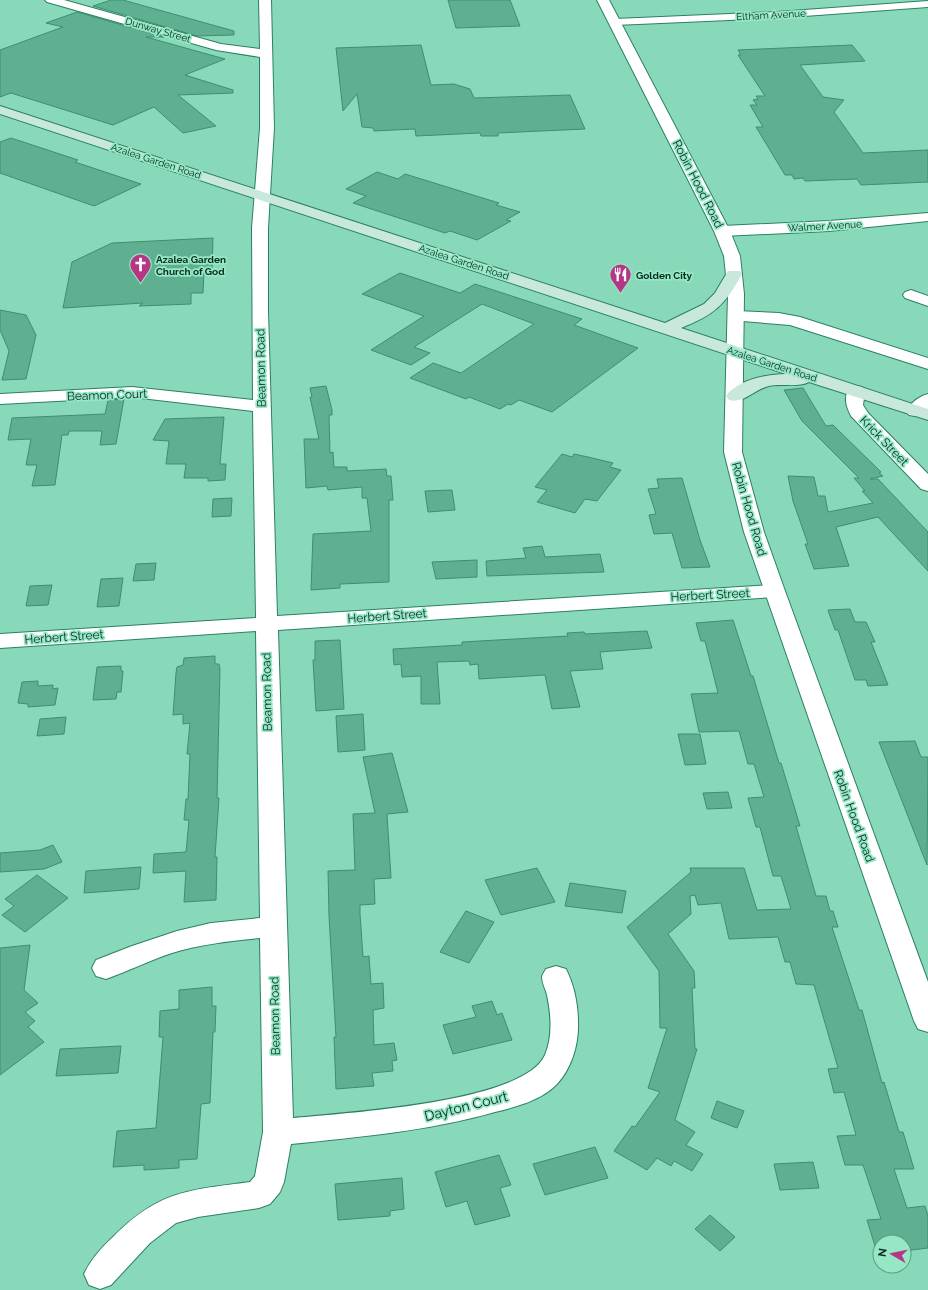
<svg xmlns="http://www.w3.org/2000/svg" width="928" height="1290" viewBox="0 0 928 1290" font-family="Raleway,sans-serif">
  <rect width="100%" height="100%" fill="#88d9b9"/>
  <path fill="#5fb091" stroke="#3d8f72" d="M111 0H123L234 31V35L197 36 93 6Z
    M448 0H510L520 26 456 28Z
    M77 12 164 37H146L225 59 185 75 233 90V93L178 95 216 126 183 133 154 107 113 125 11 93 0 97V50L63 27 46 23Z
    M421 45 431 85 454 84 470 89 474 98 570 95 585 129 498 133V136H481L480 133 416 136 415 129 374 131 373 128 362 127 357 94 343 111 336 48Z
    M852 45 865 61 800 65 823 97 844 100 834 112 863 153 928 150V182L861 185 857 179 805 181 803 178 794 179 792 175H785L756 127H763L750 105H757L753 100 758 99 756 96H765L738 55H741L738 50Z
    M11 138 78 160 75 162 141 184 94 206 0 173V142Z
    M377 172 398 179 405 174 499 203 496 205 520 212 506 220 511 221 477 240 450 231 445 233 353 203 366 196 346 189Z
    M213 238 212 272H204L203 293H191V304L139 306 143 303 63 308 72 262 112 243Z
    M400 273 460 293 475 284 582 319 574 325 638 348 552 412 519 400 511 405 508 404 500 409 469 397 466 399 410 378 433 363 461 373 534 324 482 304 414 347 430 353 411 365 371 350 424 316 362 294Z
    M0 310 26 315 36 335 26 379 2 380 9 351 0 330Z
    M326 386 332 410V415H329L330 453 333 452 334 467H347V471L386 469 387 476H391L393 500H389V582L340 584V588L311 590 313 534 371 531 367 498H362V487L328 490 327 486 306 488 304 439H319L310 397H312L310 388Z
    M803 388 826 426 833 425 881 472 879 473 883 476 870 479H878L928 532V571L878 517 836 527 849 566 814 569 805 544H808L793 501 788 476 814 477 818 496H825L828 512 873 503 862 491H865L854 478H859L802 421 784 390Z
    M124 399 116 444 100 445 102 431H69L68 435H62L55 485 32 486 37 465H26L31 439 8 440 12 418 105 414 108 400Z
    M224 417 220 464H226L225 480 208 481V478H184L186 464H166L169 441 153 440 165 419Z
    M562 454 572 457 574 454 588 457 613 463 610 467 621 470 597 501 585 499 575 513 537 502 547 490 535 487Z
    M682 478 700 540 710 567 682 568 672 533 654 534 649 515 656 514 648 489 659 488 657 479Z
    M452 490 455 510 428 512 425 491Z
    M232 498 231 516 212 517 213 499Z
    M542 546 545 557 600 554 604 572 487 576 486 561 526 558 523 548Z
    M477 560V577L436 579 432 562Z
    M156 563 154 580 133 581 136 564Z
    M123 578 119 606 97 607 101 579Z
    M52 585 48 605 26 606 30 586Z
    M850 609 855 622H866L875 642H871L888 685 868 686 866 680H855L838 630H835L828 610Z
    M733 620 751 676H753L779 763H781L800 826H796L816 896H826L830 911H833L838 927H832L859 1010H862L882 1083 884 1082 899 1132H903L914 1169H894L907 1208 925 1206 928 1216V1248L904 1251V1242H880V1245L875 1246 867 1220 881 1219 863 1165H845L837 1136 856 1135 844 1092 834 1093 828 1069 838 1068 814 985 796 984 790 962H785L778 937 729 939 721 903 698 905 695 895 690 896 691 914 668 934 694 971 695 988H692L695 1049H697L675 1120 695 1132 686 1145 703 1154 692 1171 674 1161 671 1166 657 1158 647 1170 614 1151 632 1126 635 1127 660 1092 648 1088 667 1028H660L659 971 627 927 691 872 690 868H744L757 910 791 909 781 876H773L760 827H756L748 798 764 797 754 764H748L739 731 699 732 691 694 718 693 705 641H701L696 623Z
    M647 631 652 648 600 652 603 669 570 671 580 707 552 709 545 675 479 679 478 664 470 665 469 661 437 662 440 704H421V676L402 677 401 664 394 665 393 649 462 645V642L568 636 567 633 584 632 585 634Z
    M340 640 344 709 316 711 313 660H315V641Z
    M215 656V664H219L220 669 217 798H219L215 857H217L216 900 184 902 186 871 153 873 154 854 186 852 189 820H184L186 799H188L190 754H187L190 723 183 724V714L173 715 176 673 177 667 183 665 184 658Z
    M121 666V671H123L121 692H117L116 699 93 700 97 667Z
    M38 681V686L53 685V689L58 688 55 705 28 707V704L18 703 22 682Z
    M363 714 365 750 338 752 336 716Z
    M66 717 64 734 37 736 40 719Z
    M678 734H700L706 764 685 765Z
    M915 741 921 757H928L927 865 879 742Z
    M392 753 408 812 387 814 391 878 374 879 375 904 360 905V914L363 957 369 956 371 984 383 983 384 1008 373 1010 374 1045 394 1043 397 1060 392 1061 393 1071 372 1073 374 1086 336 1089 334 1037H336L329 916 328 871 355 870 353 814 375 813 363 757Z
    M728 792 732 808 707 809 703 793Z
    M53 845 62 862 44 869 0 872V853L40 850Z
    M141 867 139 889 84 893 86 871Z
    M537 868 555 902 501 915 485 880Z
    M37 875 68 898 25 932 2 915 14 906 5 899Z
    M570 883 626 891 622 913 565 906Z
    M466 911 494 922 469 963 440 952Z
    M30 945 24 990 38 1003 25 1012 35 1021 28 1027 44 1042 0 1075V948Z
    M212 987V1006H216L215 1032H213L210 1103 201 1104 197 1159 179 1160V1168L144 1170V1165L113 1167 117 1131 156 1128 163 1037H159L160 1011 179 1009V990Z
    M492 1001 497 1015 502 1013 512 1040 453 1054 443 1025 476 1017 472 1006Z
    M121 1046 118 1073 56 1076 60 1049Z
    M717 1101 744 1111 737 1128 711 1118Z
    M595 1147 608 1178 545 1195 533 1164Z
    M499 1155 511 1185 500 1188 510 1216 475 1225 467 1201 446 1207 435 1172Z
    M813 1162 819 1188 780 1190 774 1164Z
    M402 1178 404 1209 390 1211V1216L338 1220 335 1184Z
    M710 1215 735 1237 720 1251 695 1229Z"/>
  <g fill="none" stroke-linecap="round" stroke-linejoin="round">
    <defs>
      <path id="minor" d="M45 0H64L221 44 260 49 259 0H271L274 128 268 228V311L277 616 774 585 781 586 785 591 781 596 774 597 278 630 293 1118C342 1113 524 1103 545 1055 553 1036 551 1014 547 995 546 990 542 983 542 977 542 975 545 971 546 969L556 966 566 969C574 985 578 1004 578 1022 579 1043 572 1068 557 1084 542 1100 516 1107 495 1112 428 1131 360 1137 291 1144L284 1182 280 1192 270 1204 259 1208 198 1217 176 1223 150 1243 111 1285 100 1289 89 1285 84 1274C91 1259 102 1247 114 1236 160 1190 190 1190 250 1182L255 1176 263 1132 260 938C230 941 201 944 172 953 150 960 129 971 106 979L96 976 92 968 96 960 132 946 177 931 211 923 260 918 256 631 0 648V634L256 618 253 411 132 397 0 404V394L132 387 253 400 252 228 260 128V57L216 50 47 2Z
        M928 1V7L777 18 615 25 609 22 615 19 777 12Z
        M928 213V221L829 231 722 236 717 234 714 231 717 228 722 226 829 221Z
        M911 290 928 296V306L905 298 903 295 905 292Z
        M736 311 779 313 800 317 928 358V369L790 325 730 320 728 316 730 312Z
        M856 386 862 387 865 391 863 405 868 413 928 474V491L921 489 851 416C846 406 843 397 850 387Z
        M928 394V409C921 415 918 417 909 415L906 411C911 403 919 396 928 394Z"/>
      <path id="tertiary" d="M597 0H609L730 231 740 256 744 294 742 452 764 532 785 591 928 982V1032L918 1029 914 1021 744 532 724 452 728 294 724 256 714 231Z"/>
      <path id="secondary" d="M0 106 665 323 704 304 715 293 728 271H740L742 274C725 305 714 315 681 328L928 409V420L809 382C798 388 781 383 769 386 755 389 744 404 729 400L726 396C737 380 767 374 786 374L0 114Z"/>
    </defs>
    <use href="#minor" stroke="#2b8063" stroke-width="2"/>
    <use href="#tertiary" stroke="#2b8063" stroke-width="2"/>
    <use href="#secondary" stroke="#2b8063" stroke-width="2"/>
    <use href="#minor" fill="#fff" fill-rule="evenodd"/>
    <use href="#tertiary" fill="#fff" fill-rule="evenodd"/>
    <use href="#secondary" fill="#c8e8dc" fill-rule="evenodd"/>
  </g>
  <defs>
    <symbol id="church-pin" viewBox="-11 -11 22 30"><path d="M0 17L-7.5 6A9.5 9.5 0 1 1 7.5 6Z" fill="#b53685" stroke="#95e7c5"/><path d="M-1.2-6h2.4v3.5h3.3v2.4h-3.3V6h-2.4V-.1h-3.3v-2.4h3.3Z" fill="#fff"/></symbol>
    <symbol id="restaurant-pin" viewBox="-11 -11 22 30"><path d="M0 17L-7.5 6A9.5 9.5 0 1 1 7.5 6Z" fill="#b53685" stroke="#95e7c5"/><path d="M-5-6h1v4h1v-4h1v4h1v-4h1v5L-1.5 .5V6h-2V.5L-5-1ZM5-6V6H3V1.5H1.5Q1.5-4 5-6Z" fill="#fff"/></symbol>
  </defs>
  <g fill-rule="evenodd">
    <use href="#church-pin" x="128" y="252" width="25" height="34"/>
    <use href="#restaurant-pin" x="608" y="262" width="25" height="34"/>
  </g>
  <g text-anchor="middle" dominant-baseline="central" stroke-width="3.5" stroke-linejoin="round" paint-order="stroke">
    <g font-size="10" fill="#082b1f" stroke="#95e7c5">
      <text transform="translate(771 15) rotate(-3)">Eltham Avenue</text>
      <text transform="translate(158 30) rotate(16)">Dunway Street</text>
      <text transform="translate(156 161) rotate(18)">Azalea Garden Road</text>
      <text transform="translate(825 226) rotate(-3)">Walmer Avenue</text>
      <text transform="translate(464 262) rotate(18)">Azalea Garden Road</text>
      <text transform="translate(772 364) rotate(18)">Azalea Garden Road</text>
    </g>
    <g font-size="10" font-weight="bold" fill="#082b1f" stroke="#95e7c5" text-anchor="start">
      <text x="156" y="259">Azalea Garden<tspan x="156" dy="12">Church of God</tspan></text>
      <text x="636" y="275">Golden City</text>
    </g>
    <g font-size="12" fill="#082b1f" stroke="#95e7c5">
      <text transform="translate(698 184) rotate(63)">Robin Hood Road</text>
      <text transform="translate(261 368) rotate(-91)">Beamon Road</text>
      <text transform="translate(107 395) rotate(-2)">Beamon Court</text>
      <text transform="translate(884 441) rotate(46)">Krick Street</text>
      <text transform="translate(749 509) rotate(74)">Robin Hood Road</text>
      <text transform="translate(710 595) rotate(-3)">Herbert Street</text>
      <text transform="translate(387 616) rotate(-4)">Herbert Street</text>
      <text transform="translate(64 637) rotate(-4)">Herbert Street</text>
      <text transform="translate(267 692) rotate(-91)">Beamon Road</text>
      <text transform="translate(854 816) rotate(70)">Robin Hood Road</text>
      <text transform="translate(275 1016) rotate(-91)">Beamon Road</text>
    </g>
    <g font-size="14" fill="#082b1f" stroke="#95e7c5">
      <text transform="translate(466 1106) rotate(-14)">Dayton Court</text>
    </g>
  </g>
  <g transform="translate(892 1254) rotate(279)"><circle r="19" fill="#95e7c5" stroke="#5d9c83"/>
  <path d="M0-3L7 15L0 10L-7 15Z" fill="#b53685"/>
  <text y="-6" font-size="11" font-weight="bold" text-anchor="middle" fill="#082b1f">N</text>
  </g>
</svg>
